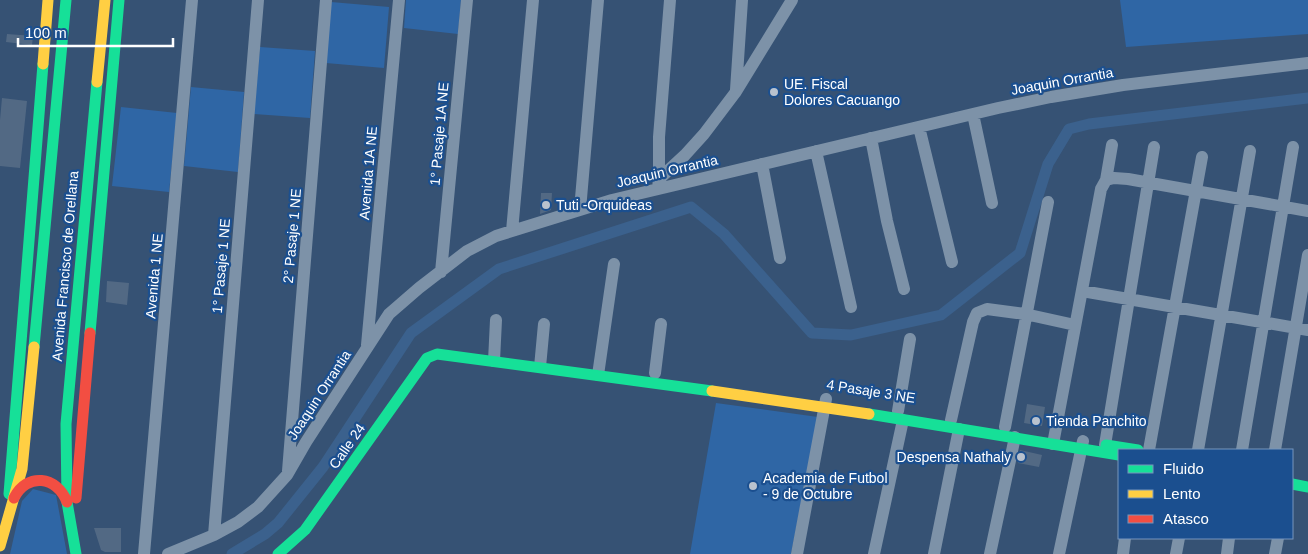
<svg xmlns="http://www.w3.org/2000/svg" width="1308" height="554" viewBox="0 0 1308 554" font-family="Arial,sans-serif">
  <rect width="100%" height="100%" fill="#365274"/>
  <path fill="#2f66a5" d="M406 0H461L458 34 404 28Z
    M1120 0H1308V34L1126 47Z
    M331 2 389 7 384 68 326 63Z
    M260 47 315 51 310 118 254 114Z
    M191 87 244 92 238 172 184 166Z
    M121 107 177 113 169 192 112 186Z
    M716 403 818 417 791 554H690Z
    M33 489 56 495 67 554H10L22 501Z"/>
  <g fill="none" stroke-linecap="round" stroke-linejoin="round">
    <path stroke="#3b618d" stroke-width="11" d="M232 554 265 534 278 523 323 467 411 333 499 269 691 207 724 234 812 333 851 335 941 315 1020 253 1048 164 1069 129 1089 124 1308 98"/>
  </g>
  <path fill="#526984" d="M7 34 33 36 32 45 6 42Z
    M2 98 27 101 20 168 0 166V120Z
    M541 193H552L551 210 540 214Z
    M107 281 129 283 127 305 106 302Z
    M1027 404 1045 407 1042 426 1024 423Z
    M1020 450 1042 455 1039 467 1018 463Z
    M94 528H121V552H105L101 550Z"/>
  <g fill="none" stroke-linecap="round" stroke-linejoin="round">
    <path stroke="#7d92a8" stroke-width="12" d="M736 90 742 0
      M973 114 992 203
      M919 127 952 262
      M871 138 887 221 904 289
      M816 151 851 307
      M762 164 780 258
      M659 179V137L670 0
      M1106 180 1112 145
      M658 188 659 179 685 155 704 134 735 93 792 0
      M580 210 598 0
      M512 231 533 0
      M441 272 467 0
      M1082 291 1308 330
      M367 345 399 0
      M494 361 496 320
      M540 367 544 324
      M655 373 661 324
      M598 375 614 264
      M898 411 910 339
      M951 420 973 322 977 313 987 309 1025 314 1075 325
      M1005 427 1048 202
      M1053 444 1101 189 1106 180 1114 178 1128 179 1308 211
      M1105 445 1154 147
      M1149 450 1202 157
      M1198 450 1250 151
      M1242 450 1293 147
      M1275 450 1308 255
      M288 471 326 0
      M214 535 258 0
      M144 554 192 0
      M168 554 214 535 238 522 258 507 287 475 306 442 389 314 419 288 467 251 496 236 612 200 998 108 1051 97 1123 85 1308 63
      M797 554 826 399
      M874 554 903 420
      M934 554 959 429
      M990 554 1015 437
      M1059 554 1083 441
      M1123 554 1125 538
      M1176 554 1179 538
      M1227 554 1229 538
      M1275 554 1278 538"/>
    <path stroke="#16e098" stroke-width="11" d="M90 333 119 0
      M34 347 66 0
      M869 414 1119 455
      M1106 445 1138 450
      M1292 484 1308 487
      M9 494 43 64
      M76 554 67 502 66 424 97 82
      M278 554 305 530 427 358 437 354 712 391"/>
    <path stroke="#ffcf43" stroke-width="11" d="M43 64 48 0
      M97 82 105 0
      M712 391 869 414
      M0 546 22 469 34 347"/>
    <path stroke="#f24e42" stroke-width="11" d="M14 498C27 472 57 476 67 502
      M76 498 90 333"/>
  </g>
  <g fill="#b9c2ce" stroke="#1b4f8f" stroke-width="2">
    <circle cx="774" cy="92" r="5"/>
    <circle cx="546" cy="205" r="5"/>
    <circle cx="1036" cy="421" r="5"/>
    <circle cx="1021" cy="457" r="5"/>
    <circle cx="753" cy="486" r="5"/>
  </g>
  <g text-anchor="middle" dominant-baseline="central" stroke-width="4.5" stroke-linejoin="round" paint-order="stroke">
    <g font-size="14" fill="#fff" stroke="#1b4f8f">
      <text transform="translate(1062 81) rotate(-10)">Joaquin Orrantia</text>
      <text transform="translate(439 134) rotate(-85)">1° Pasaje 1A NE</text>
      <text transform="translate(667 171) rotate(-13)">Joaquin Orrantia</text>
      <text transform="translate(368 173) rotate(-85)">Avenida 1A NE</text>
      <text transform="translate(292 236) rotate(-85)">2° Pasaje 1 NE</text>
      <text transform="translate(65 266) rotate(-85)">Avenida Francisco de Orellana</text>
      <text transform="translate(221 266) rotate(-85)">1° Pasaje 1 NE</text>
      <text transform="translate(154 276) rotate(-85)">Avenida 1 NE</text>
      <text transform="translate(871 391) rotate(9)">4 Pasaje 3 NE</text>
      <text transform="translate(319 395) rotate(-57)">Joaquin Orrantia</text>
      <text transform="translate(347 446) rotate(-55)">Calle 24</text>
    </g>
    <g font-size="14" fill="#fff" stroke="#1b4f8f" text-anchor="start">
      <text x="784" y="84">UE. Fiscal<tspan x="784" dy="16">Dolores Cacuango</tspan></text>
      <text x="556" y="205">Tuti -Orquideas</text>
      <text x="1046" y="421">Tienda Panchito</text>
      <text x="1011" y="457" text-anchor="end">Despensa Nathaly</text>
      <text x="763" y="478">Academia de Futbol<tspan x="763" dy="16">- 9 de Octubre</tspan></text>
    </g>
  </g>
  <rect x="1118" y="449" width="175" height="90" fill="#1b4f8f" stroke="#7695bc"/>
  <rect x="1128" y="465" width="25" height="8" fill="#16e098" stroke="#7695bc"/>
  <text x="1163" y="474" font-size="15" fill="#ffffff">Fluido</text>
  <rect x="1128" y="490" width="25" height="8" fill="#ffcf43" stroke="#7695bc"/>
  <text x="1163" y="499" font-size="15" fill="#ffffff">Lento</text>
  <rect x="1128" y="515" width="25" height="8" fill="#f24e42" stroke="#7695bc"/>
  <text x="1163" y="524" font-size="15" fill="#ffffff">Atasco</text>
  <path d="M18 38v8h155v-8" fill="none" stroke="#ffffff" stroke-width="2.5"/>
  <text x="25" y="38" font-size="15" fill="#ffffff" stroke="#1b4f8f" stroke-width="4" paint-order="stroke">100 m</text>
</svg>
